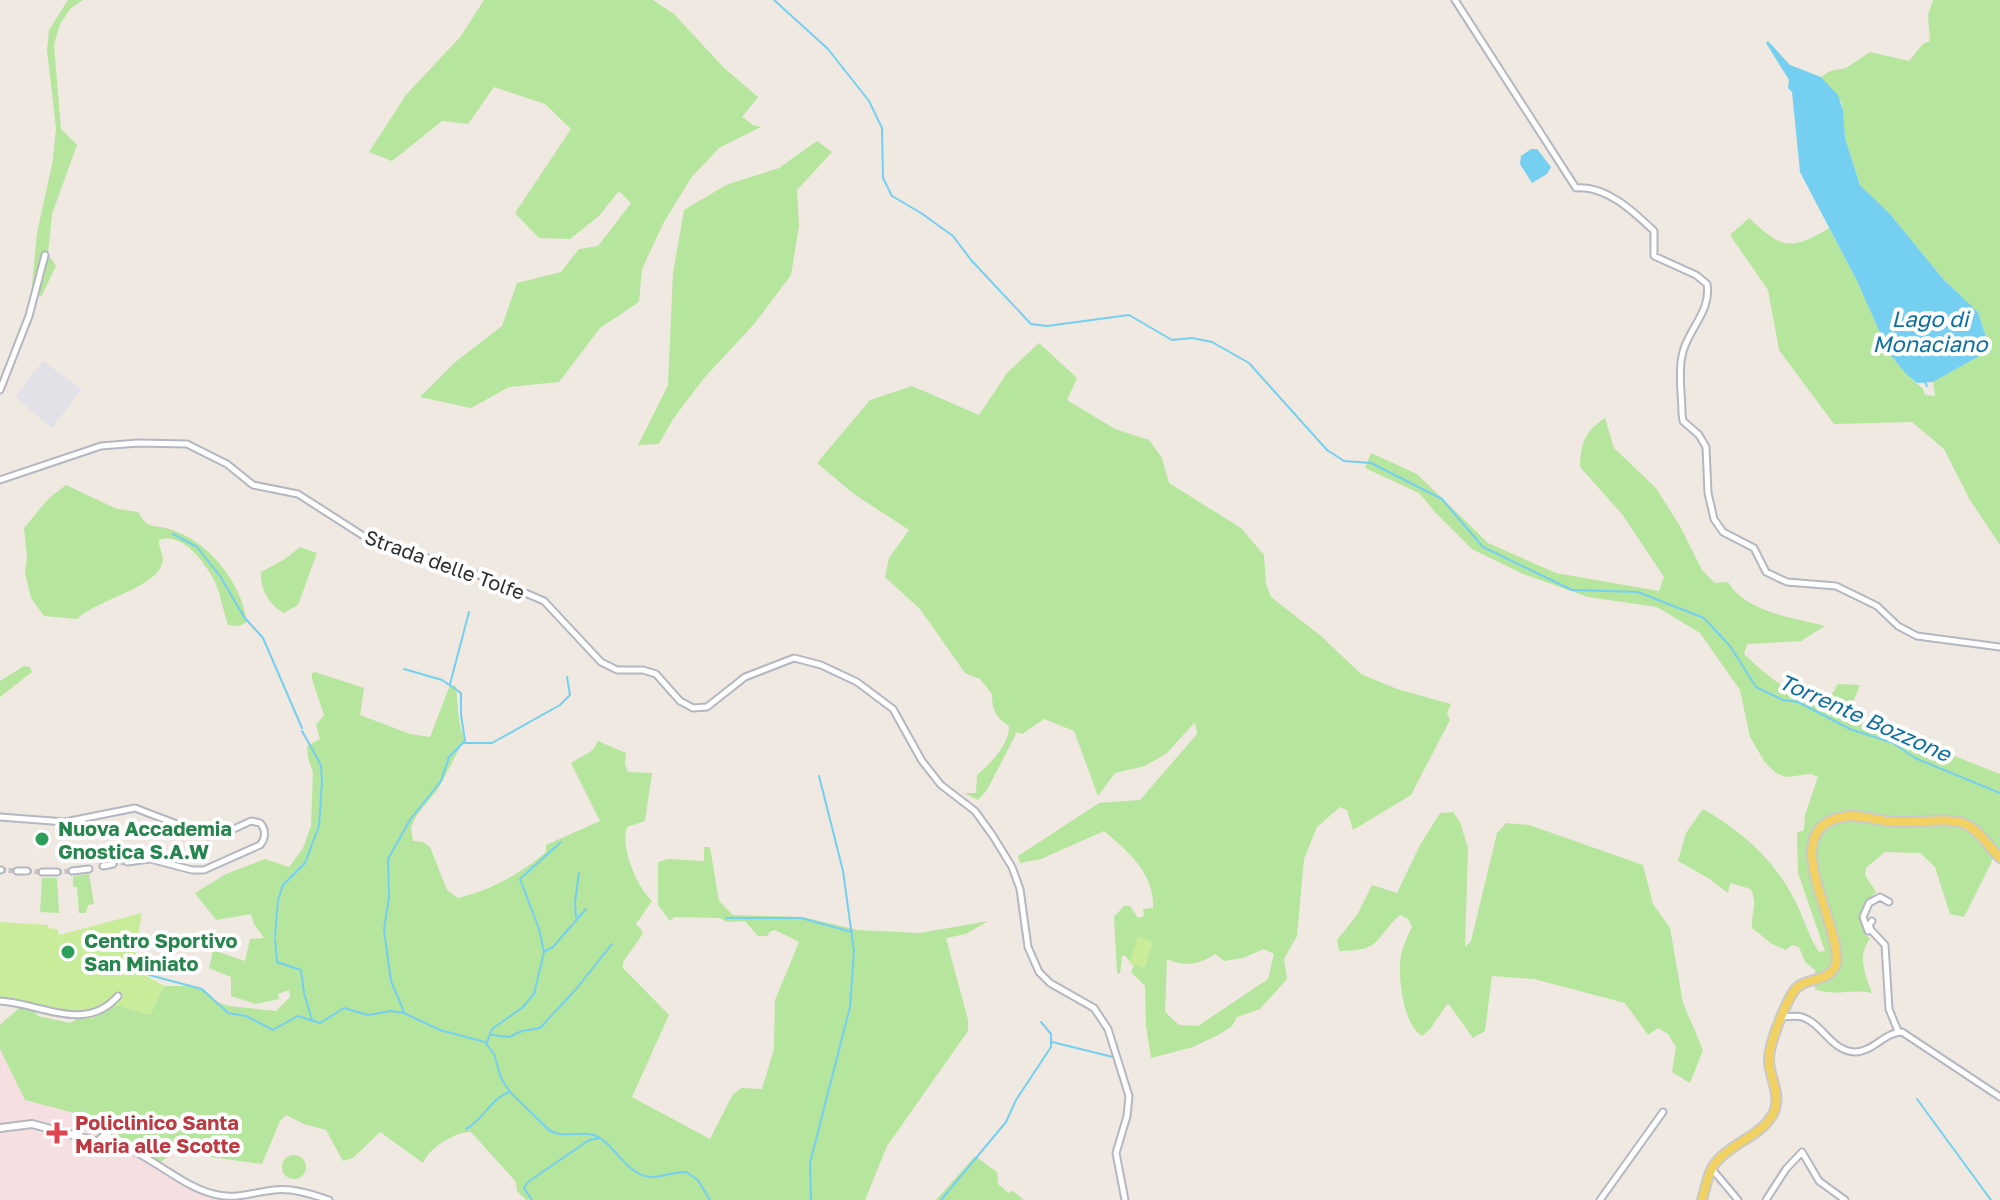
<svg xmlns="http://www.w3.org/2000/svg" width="2000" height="1200" viewBox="0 0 2000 1200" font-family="'Golos Text',sans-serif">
  <rect width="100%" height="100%" fill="#efe9e1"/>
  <path fill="#e3e1e8" d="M43 361 82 389 52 428 15 397Z"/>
  <path fill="#f5dfe0" d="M0 1049 25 1100 113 1123 117 1142 126 1149 158 1168 157 1170 214 1200H0Z"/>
  <path fill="#b6e59e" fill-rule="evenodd" d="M68 0H83L71 8 60 24 54 45 61 129 77 145 52 214 48 254 56 266 41 297 32 287 37 233 53 160 56 128 47 50 49 30Z
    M484 0H653L674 14 724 68 758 97 742 117 753 125 761 127 719 148 691 178 664 222 642 269 639 302 600 328 559 382 509 387 471 408 420 397 454 363 502 326 517 283 561 272 579 249 598 246 631 203 619 191 599 216 570 239 539 238 515 213 571 129 545 104 494 87 468 124 442 121 392 161 369 152 406 95 461 36Z
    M1933 0H2000V545L1970 500 1944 449 1912 422 1834 424 1779 350 1768 290 1730 235 1749 218C1781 248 1790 252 1829 228L1857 281 1889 353 1906 374 1923 389 1925 395 1935 396 1933 382 1990 350 1978 312 1943 279 1890 214 1860 185 1845 138 1842 103 1821 77 1830 71 1846 68 1870 52 1909 61 1923 44 1930 41 1928 15Z
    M817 141 832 152 797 190 799 226 791 275 755 323 704 378 673 419 659 444 638 445 668 385 673 273 684 210 726 185 779 168Z
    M1039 343 1077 378 1067 400 1115 429 1149 440 1162 458 1169 483 1241 528 1264 555 1266 584 1271 597 1321 636 1361 674 1397 689 1451 704 1447 713 1450 720 1411 795 1353 830 1347 810 1340 807 1317 827 1304 859 1297 936 1284 959 1287 979 1260 1009 1237 1017 1232 1026 1218 1035 1193 1047 1151 1058 1146 1026 1145 986 1131 972 1134 966 1125 956H1122L1120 974 1117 973 1114 917 1124 906H1130L1138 918 1144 916 1143 909 1153 908C1155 874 1128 851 1104 831L1041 859 1020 863 1018 856 1099 803 1140 800 1197 734 1195 722 1167 753 1145 766 1115 773 1098 796 1074 731 1044 719 1022 734 1017 732 987 790 978 800 964 793H976L977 775C991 763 1009 745 1009 726 995 717 992 709 992 694L980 679 965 673 920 609 885 577 889 558 909 530 854 494 817 463 870 400 912 386 979 415 1007 373ZM1264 949 1274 954 1268 979 1198 1026 1179 1025 1165 1012 1167 959C1185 967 1199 965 1215 954L1224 961 1243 958Z
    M1605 418 1614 448 1656 488 1681 528 1702 570 1715 583 1728 582C1747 613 1792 617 1825 626L1801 641 1747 644 1744 654C1767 676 1793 698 1826 704L1838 684 1860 685 1848 714 2000 774V853L1997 851 1964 917 1950 914 1935 867 1920 853 1885 852 1866 868 1865 875 1876 892C1861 907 1856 921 1870 939 1857 955 1865 975 1872 993 1852 988 1834 997 1815 989V970L1805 962 1799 947 1792 945 1786 950 1772 944 1752 928C1751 911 1758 905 1751 889L1730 883 1728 893 1708 878 1678 861 1686 833 1703 809C1739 829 1773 859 1792 895 1803 914 1807 934 1819 952L1825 951 1798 873 1797 833 1804 830 1805 815 1818 777 1811 774 1786 777 1776 773 1764 761 1750 737 1740 690 1700 633 1657 607 1588 597 1523 574 1472 549 1435 512 1419 493 1365 468 1371 453 1417 474 1488 543 1556 573 1659 591 1664 577 1622 514 1580 467C1581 444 1584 432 1605 418Z
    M66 485 117 509 138 512C148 530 153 524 169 529 209 541 241 582 247 622L239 626 228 625C223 611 221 595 215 582 206 564 183 531 159 540 158 548 165 555 162 564 155 588 96 600 77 619L44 616 31 598 25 573 27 557 24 528 49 498Z
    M300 547 317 553 298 605 284 613C269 605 260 588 261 572L285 559Z
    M24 666 30 667 32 672 0 697V681Z
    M315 672 364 688 360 715 410 734 430 737 450 685 456 686 459 721 464 740 438 789 416 816 411 827 413 841 423 842 430 847 447 890 458 898C489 891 522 873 546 852V845L600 821 571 763 593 750 598 741 626 753 625 764 628 772 652 773 645 821 627 827C620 848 637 886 652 901L636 924 642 930V935L623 962V968L669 1015 632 1097 710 1139 732 1096 741 1088 762 1089 774 1049 775 1000 799 942 775 930 769 932 768 936H758L745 921 727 922 719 918 674 917 670 921 658 905V862L668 859 704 861V847H710L719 901 733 915 802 917 858 930 920 933 988 921 966 934 946 938 968 1020V1031L887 1146 865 1200H526L517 1191 516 1182 471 1132C456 1131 429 1148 423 1163L380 1132 353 1158 343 1161 326 1130 304 1124 286 1115 280 1121 262 1164 175 1152 159 1163 117 1142 112 1123 25 1100 0 1049V1025L20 1007 34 1011 38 1016 70 1023 77 1019H91L117 1005 150 1015 164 986H189L201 989 217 1002 229 1006 276 1011 290 997 289 990 278 994 279 999 256 1004 231 996V977L209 968 213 950 245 961 250 939 264 938 254 924 251 914 216 920 195 893 226 874 265 859 289 867 303 848 311 826 313 772 308 758 307 746 320 739 316 725 324 715 312 679V673Z
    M1453 812 1460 822 1468 848 1465 947 1471 941 1497 833 1506 823 1529 825 1643 865 1653 904 1670 928 1683 1003 1703 1050 1690 1083 1672 1072 1676 1047 1668 1034 1658 1028 1648 1035 1625 1003 1534 979 1492 976 1485 1031 1473 1038 1448 1003 1430 1029 1422 1036C1404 1025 1399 983 1400 964 1400 951 1407 938 1412 927L1408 919 1400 915C1373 939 1383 951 1339 951L1337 940 1357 915 1372 885 1397 893 1420 845 1440 813Z
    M89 874 94 904 88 905 86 913H79L77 887H73V876Z
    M42 878H57L59 913 40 912Z
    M282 1167a12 12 0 1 1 24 0a12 12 0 1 1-24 0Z
    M975 1156 997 1172 998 1184 1008 1193 1013 1191 1024 1200H936Z"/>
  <path fill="#c9ec9a" d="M142 913 133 968 164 986 150 1015 117 1005 91 1019H77L0 1004V922L48 925V928L57 929 59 935Z
    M1138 936 1153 941 1145 968 1129 963Z"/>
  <path fill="#75cff0" d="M1768 41 1790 65 1821 77 1838 95 1843 110 1845 138 1860 185 1890 214 1943 279 1978 312 1990 350 1933 382 1917 383 1906 374 1889 353 1857 281 1800 172 1792 92 1788 88 1789 80 1766 43Z
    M1531 149H1537L1551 167 1547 174 1532 183 1520 164 1521 156Z"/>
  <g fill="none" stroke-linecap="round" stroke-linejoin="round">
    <path stroke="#75cff0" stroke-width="2" d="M774 0 828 49 869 101 882 128 883 178 892 196 921 213 953 236 971 260 1031 324 1047 326 1129 315 1172 340 1192 338 1212 342 1249 363 1327 450 1344 461 1371 463 1442 499 1483 547 1572 590 1638 592 1704 618 1730 646 1756 687 1783 700 1798 702 1850 729 1893 743 1915 758 2000 793
      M1925 382 1927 386
      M173 534 197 547 220 576 244 617 263 638 302 728
      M404 669 442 680 461 693V715L465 741 449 757 441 781 410 820 388 859 389 897 384 930 391 981 404 1012
      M450 684 469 612
      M465 743H492L560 705 570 695 567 677
      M576 917 575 902 579 873
      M726 918H801L852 932
      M275 936 278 900 283 885 305 863 319 826 322 782 321 765 302 731
      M275 939 277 962 301 970 304 993 312 1020
      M545 951 553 947 586 909
      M149 975 202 989 228 1013 246 1016 273 1030 298 1016 320 1023 344 1008 368 1015 391 1011 404 1013 440 1030 485 1042 494 1054 501 1078 510 1092 550 1131C564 1138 580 1131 594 1135 614 1142 624 1173 649 1177 662 1178 673 1171 686 1172L698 1180 710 1200
      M491 1035 509 1037 522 1031 540 1028 577 988 612 944
      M487 1042 492 1029 522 1008 534 994 544 952 539 929 520 879 561 842
      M1052 1042 1113 1057
      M1917 1099 1991 1200
      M466 1129C483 1120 492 1097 510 1092
      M532 1200 524 1188 528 1182 589 1140 599 1138
      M811 1200 810 1163 850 1007 854 951 843 871 819 776
      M941 1200 1006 1122 1016 1100 1051 1047V1034L1041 1022"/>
    <path stroke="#c8c4bd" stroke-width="5" stroke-dasharray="5 2.5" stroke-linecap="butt" d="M113 864 127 862
      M1 870 17 871
      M27 871 42 872
      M57 872 72 871"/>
    <defs>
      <path id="minor" d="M1455 0 1576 188C1606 185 1634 212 1654 231V256L1696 275 1707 284C1712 312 1686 331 1682 356 1678 374 1682 395 1682 414L1683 421 1699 435 1706 447 1708 493 1714 519 1723 532 1754 548 1766 572 1787 582 1836 586 1877 606 1898 626 1917 636 2000 647
        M0 390 29 316 45 255
        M0 480 101 446 138 443 187 444 227 464 253 485 298 494 365 537 502 583 544 601 601 662 617 670H643L656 674 680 701 693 708 707 707 745 677 794 658 821 665 857 682 893 709 922 761 941 785 975 811 993 836 1012 867 1020 889 1028 947 1039 972 1050 983 1094 1008 1108 1029 1129 1096 1127 1116 1116 1153 1125 1200
        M0 817 65 822 135 808 208 836 225 833 251 821 260 823C266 829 266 838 260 845L204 870H192L150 859 127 862
        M103 866 113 864
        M0 870H1
        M17 871H27
        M72 871 89 869
        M42 872H57
        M1872 921 1869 925 1871 930 1885 945 1889 1009 1898 1031
        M1868 931 1863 917 1869 903 1880 897 1889 902
        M0 1001C40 1003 85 1034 118 996
        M1783 1017C1789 1017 1796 1015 1802 1017 1823 1024 1831 1051 1855 1052 1873 1052 1885 1032 1902 1032L2000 1097
        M112 1143C150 1152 179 1187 218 1195 237 1199 255 1192 274 1190 292 1188 311 1194 329 1200
        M1712 1169 1738 1200
        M1600 1200 1663 1112
        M1766 1200 1786 1169 1802 1152 1819 1181 1845 1200"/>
      <path id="tertiary" d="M0 1128 32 1124 99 1142
        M99 1143a7 7 0 1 1 14 0a7 7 0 1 1-14 0Z"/>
      <path id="primary" d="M1702 1200C1706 1187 1708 1170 1718 1160 1734 1142 1763 1135 1774 1112 1782 1093 1768 1076 1769 1058 1770 1041 1784 1008 1792 994 1802 975 1827 985 1836 965 1844 927 1774 831 1842 817 1859 813 1879 822 1897 822 1915 823 1949 817 1965 824 1978 829 1990 848 2000 858"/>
    </defs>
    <use href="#minor" stroke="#b4b7c1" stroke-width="9"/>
    <use href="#tertiary" stroke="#b4b7c1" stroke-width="10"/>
    <use href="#primary" stroke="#c9c9c9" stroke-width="12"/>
    <use href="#minor" stroke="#fff" stroke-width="5"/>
    <use href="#tertiary" stroke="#fff" stroke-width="6"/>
    <use href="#primary" stroke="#f2d163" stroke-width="8"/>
  </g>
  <g fill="#2e9e5b" stroke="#fff" stroke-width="3">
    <circle cx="42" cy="839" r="8"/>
    <circle cx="68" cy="952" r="8"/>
  </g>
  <path fill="#e0444e" stroke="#fff" stroke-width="3" d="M53 1121h8v8h8v8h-8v8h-8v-8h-8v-8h8z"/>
  <g text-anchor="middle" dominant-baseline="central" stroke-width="8" stroke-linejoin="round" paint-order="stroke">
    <g font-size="20" fill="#2e2e2e" stroke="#fff">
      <text transform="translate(445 564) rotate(20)">Strada delle Tolfe</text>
    </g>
    <g font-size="20" font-weight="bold" fill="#27864d" stroke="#fff" text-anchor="start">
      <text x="58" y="828">Nuova Accademia<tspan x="58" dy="23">Gnostica S.A.W</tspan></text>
      <text x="84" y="940">Centro Sportivo<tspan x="84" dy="23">San Miniato</tspan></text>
    </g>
    <g font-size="20" font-weight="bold" fill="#be3a42" stroke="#fff" text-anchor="start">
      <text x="75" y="1122">Policlinico Santa<tspan x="75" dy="23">Maria alle Scotte</tspan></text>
    </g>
    <g font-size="22" font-style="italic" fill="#0d6fa3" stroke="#fff">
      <text x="1930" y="318">Lago di<tspan x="1930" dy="25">Monaciano</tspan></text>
      <text transform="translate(1865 717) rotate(24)">Torrente Bozzone</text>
    </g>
  </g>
</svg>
